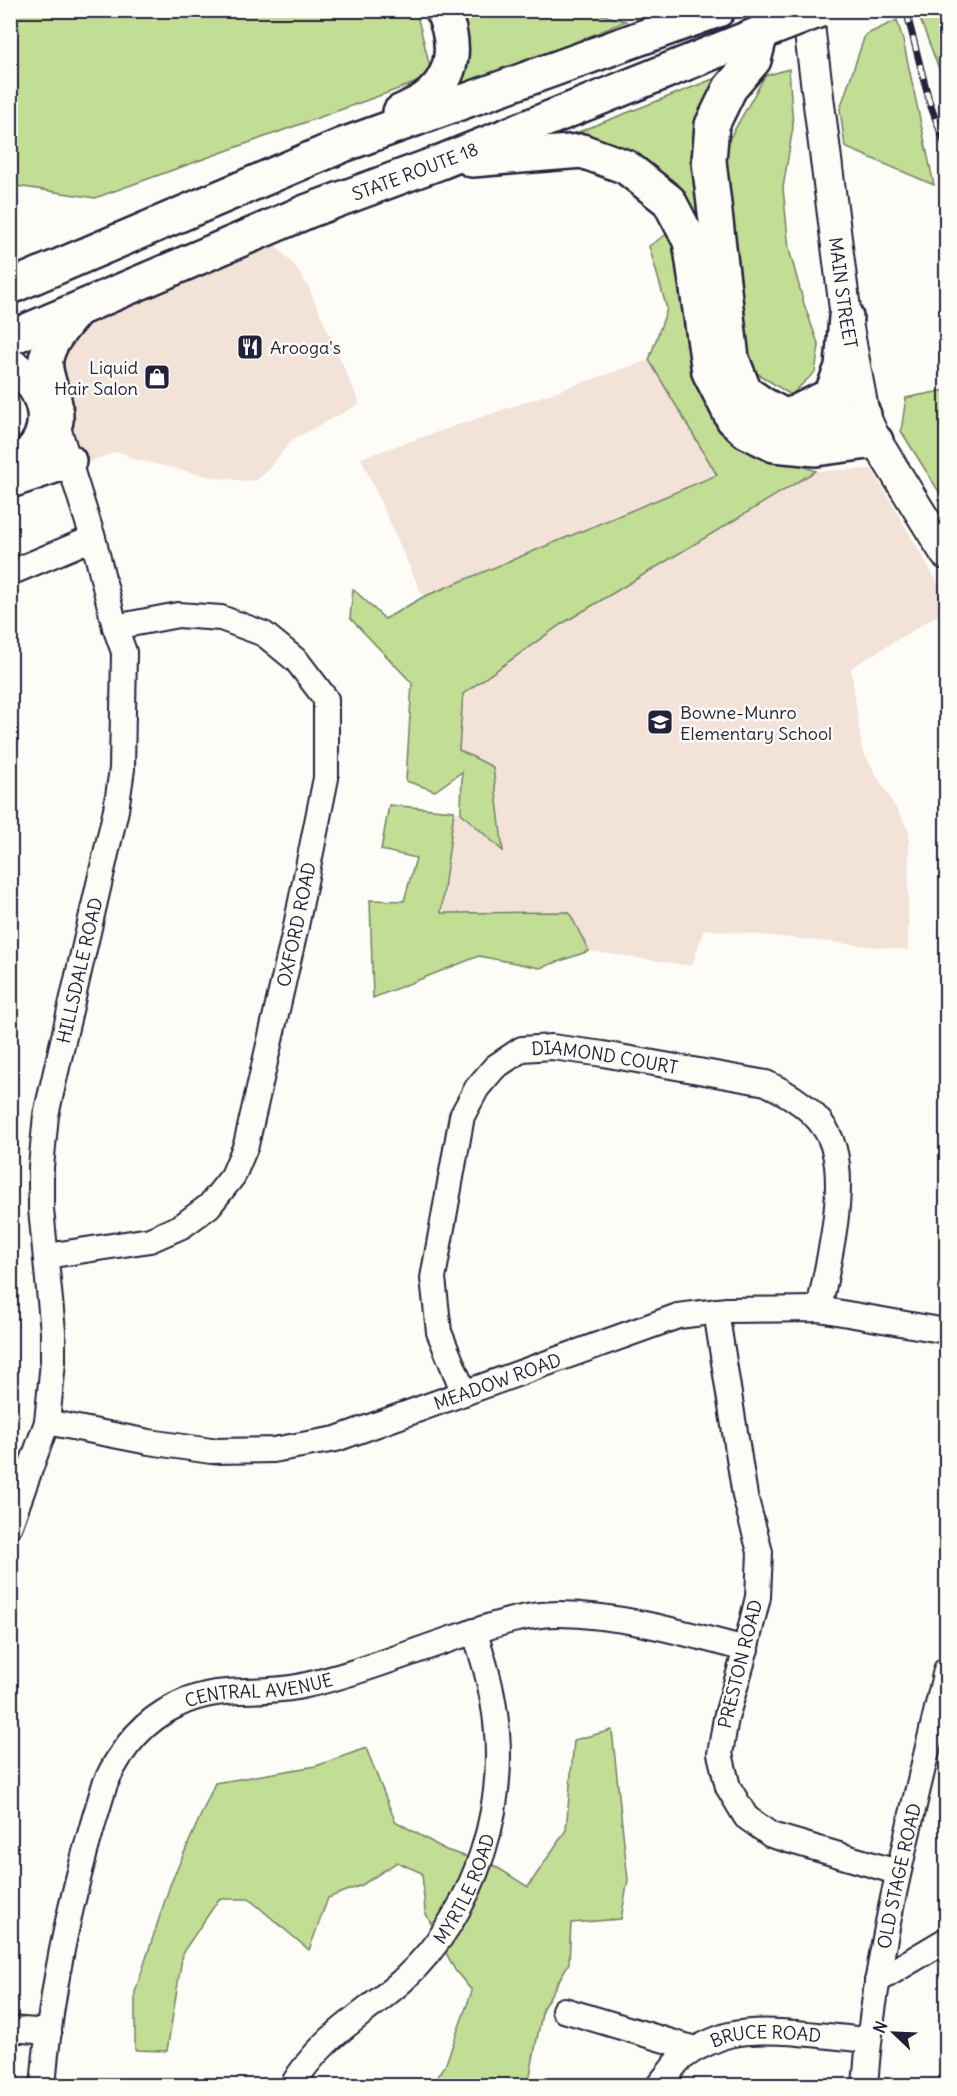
<svg xmlns="http://www.w3.org/2000/svg" width="957" height="2096" viewBox="0 0 957 2096" font-family="Delius,sans-serif">
  <rect width="100%" height="100%" fill="#fdfcf7"/>
  <filter id="ink" filterUnits="userSpaceOnUse"><feTurbulence type="fractalNoise" baseFrequency=".0167" numOctaves="2"/><feDisplacementMap in="SourceGraphic" scale="12" xChannelSelector="R" yChannelSelector="G"/><feConvolveMatrix kernelMatrix="1 2 1 2 8 2 1 2 1" color-interpolation-filters="sRGB"/></filter>
  <g filter="url(#ink)">
    <path fill="#f2e2d7" d="M262 231 294 265 308 286 360 404 293 439 266 472 257 480 245 481 211 477 130 458 124 453 116 452 72 468 52 342 77 311Z
      M649 360 718 475 423 597 361 458Z
      M872 469 946 597V610L851 668 862 750 909 831 908 950 704 929 692 966 589 951 569 912 441 913 454 811 461 813 502 850 459 750 463 694 560 625 816 471Z"/>
    <path fill="#c2dd94" stroke="#728068" stroke-width="1.5" d="M583 10 626 21 531 61 444 94 449 11Z
      M10 11H416L432 75 412 84 95 198 11 185Z
      M926 11H946V87L918 14Z
      M897 20 903 40 934 185 845 147 840 109 865 35Z
      M789 69 793 127 783 188 789 249 804 304 819 346 815 372 791 395 755 372 743 348 722 152 765 76Z
      M726 74 705 238 563 138Z
      M667 234 777 457 816 471 560 625 463 694 459 750 493 767 503 851 461 813 462 772 435 791 406 781 412 683 350 618 353 589 385 619 423 597 717 475 649 360 667 309 649 246Z
      M946 390V503L901 431 906 398Z
      M389 805 454 811 441 913 569 912 589 951 540 968 479 956 373 998 370 900 404 901 416 858 381 850Z
      M612 1730 628 1880 621 1919 571 1923 569 1963 543 2008 528 2085H432L445 2066 472 1991 455 1970 425 1912 422 1873 397 1862 362 1885 328 1898 309 1950 249 1899H219L183 1952 167 2051 135 2050V1992L170 1885 215 1783 316 1766 366 1748 395 1821 446 1850 495 1866 528 1887 566 1830 574 1740Z"/>
    <g fill="none" stroke-linecap="round" stroke-linejoin="round">
      <defs>
        <g id="minor">
          <path d="M10 573 93 538"/>
          <path id="s1" d="M47 1256 150 1240 182 1226 209 1206 233 1176 246 1145 295 931 326 778V699L297 661 264 634 221 618 178 615 115 627"/>
          <path d="M716 1311 745 1496 760 1552 758 1597 742 1663 726 1718 720 1754 728 1787 746 1817 771 1835 897 1872"/>
          <path id="s2" d="M464 1393 439 1332 433 1278 462 1116 477 1088 495 1067 522 1049 552 1047 603 1054 766 1083C794 1096 826 1117 834 1149 846 1193 828 1264 819 1309"/>
          <path id="s3" d="M47 1422 149 1442 211 1451 273 1450 336 1439 678 1316 727 1310 819 1309 946 1331"/>
          <path id="s4" d="M10 1525 47 1422 53 1362V1331L41 1209V1167L46 1115 116 810 122 769 124 652 115 627 93 538 56 421"/>
          <path d="M877 1981 946 1940"/>
          <path id="s5" d="M564 2010 695 2049C706 2044 717 2038 729 2035 766 2026 829 2037 868 2040"/>
          <path d="M10 2029 49 2032"/>
          <path id="s6" d="M43 2086C51 1982 74 1882 105 1784 120 1750 143 1721 177 1705 219 1684 255 1695 297 1687 352 1676 405 1654 457 1637 491 1626 523 1614 559 1614 623 1615 684 1633 746 1649"/>
          <path id="s7" d="M292 2086C321 2036 362 2017 403 1980 478 1910 511 1801 493 1701 489 1677 482 1654 474 1631"/>
          <path d="M658 2086 679 2060 695 2049"/>
          <path id="s8" d="M865 2086C875 1944 915 1808 946 1670"/>
        </g>
        <g id="major">
          <path id="s9" d="M807 10 846 317 864 415 876 441 946 554"/>
        </g>
        <g id="highway">
          <path d="M761 33 754 60 730 88 712 125 709 161 732 359 745 392 764 405 786 417 824 423 864 415"/>
          <path d="M400 112C408 108 418 104 425 99 456 76 457 43 442 10"/>
          <path d="M472 160 582 151 626 167 669 201 690 241 709 372 733 419 746 431 774 445 816 449 876 441"/>
          <path d="M10 287 343 145 718 10"/>
          <path id="s10" d="M10 338 308 211 438 163 771 29"/>
          <path d="M10 365C42 383 58 424 30 453 25 459 17 463 10 468"/>
          <path d="M45 414 56 421C57 402 51 392 47 374 40 350 61 330 75 312"/>
          <path d="M786 417 831 395 842 367 846 317"/>
          <path d="M10 481 69 461"/>
        </g>
      </defs>
      <use href="#minor" stroke="#22223b" stroke-width="28"/>
      <use href="#major" stroke="#22223b" stroke-width="34"/>
      <use href="#highway" stroke="#22223b" stroke-width="38"/>
      <use href="#minor" stroke="#fdfcf7" stroke-width="24"/>
      <use href="#major" stroke="#fdfcf7" stroke-width="30"/>
      <use href="#highway" stroke="#fdfcf7" stroke-width="33"/>
      <defs>
        <path id="rail" d="M906 10 930 104 946 147"/>
      </defs>
      <use href="#rail" stroke="#22223b" stroke-width="7"/>
      <use href="#rail" stroke="#fdfcf7" stroke-width="4.5" stroke-dasharray="14" stroke-linecap="butt"/>
      <defs>
        <path id="highway-bridge" d="M771 29 820 10"/>
      </defs>
      <use href="#highway-bridge" stroke="#22223b" stroke-width="38" stroke-linecap="butt"/>
      <use href="#highway-bridge" stroke="#fdfcf7" stroke-width="33"/>
    </g>
  </g>
  <defs>
    <symbol id="restaurant-square" viewBox="-11 -11 22 22"><rect x="-9" y="-9" width="18" height="18" rx="4" fill="#22223b" stroke="#fdfcf7"/><path d="M-5-6h1v4h1v-4h1v4h1v-4h1v5L-1.5 .5V6h-2V.5L-5-1ZM5-6V6H3V1.5H1.5Q1.5-4 5-6Z" fill="#fff"/></symbol>
    <symbol id="shop-square" viewBox="-11 -11 22 22"><rect x="-9" y="-9" width="18" height="18" rx="4" fill="#22223b" stroke="#fdfcf7"/><path d="M-5-2.5h2.3a2.7 3.5 0 0 1 5.4 0H5L5.5 6h-11ZM-1.5-2.5h3a1.5 2.3 0 0 0-3 0Z" fill="#fff"/></symbol>
    <symbol id="school-square" viewBox="-11 -11 22 22"><rect x="-9" y="-9" width="18" height="18" rx="4" fill="#22223b" stroke="#fdfcf7"/><path d="M0-5L7-2L0 1L-7-2ZM-4 1L0 2.5L4 1V4Q0 6-4 4Z" fill="#fff"/></symbol>
  </defs>
  <g fill-rule="evenodd">
    <use href="#restaurant-square" x="235" y="332" width="30" height="30"/>
    <use href="#shop-square" x="142" y="362" width="30" height="30"/>
    <use href="#school-square" x="645" y="707" width="30" height="30"/>
  </g>
  <g text-anchor="middle" dominant-baseline="central" stroke-width="5" stroke-linejoin="round" paint-order="stroke">
    <g font-size="18" fill="#22223b" stroke="#fdfcf7">
      <text stroke="none"><textPath href="#s10" startOffset="438">STATE ROUTE 18</textPath></text>
      <text stroke="none"><textPath href="#s9" startOffset="285">MAIN STREET</textPath></text>
      <text stroke="none"><textPath href="#s1" startOffset="471">OXFORD ROAD</textPath></text>
      <text stroke="none"><textPath href="#s4" startOffset="566">HILLSDALE ROAD</textPath></text>
      <text stroke="none"><textPath href="#s2" startOffset="460">DIAMOND COURT</textPath></text>
      <text stroke="none"><textPath href="#s3" startOffset="464">MEADOW ROAD</textPath></text>
      <text transform="translate(740 1664) rotate(-76)">PRESTON ROAD</text>
      <text stroke="none"><textPath href="#s6" startOffset="502">CENTRAL AVENUE</textPath></text>
      <text stroke="none"><textPath href="#s8" startOffset="213">OLD STAGE ROAD</textPath></text>
      <text stroke="none"><textPath href="#s7" startOffset="266">MYRTLE ROAD</textPath></text>
      <text stroke="none"><textPath href="#s5" startOffset="210">BRUCE ROAD</textPath></text>
    </g>
    <g font-size="18" fill="#22223b" stroke="#fdfcf7" text-anchor="start">
      <text x="270" y="347">Arooga's</text>
      <text x="138" y="367" text-anchor="end">Liquid<tspan x="138" dy="21">Hair Salon</tspan></text>
      <text x="680" y="712">Bowne-Munro<tspan x="680" dy="21">Elementary School</tspan></text>
    </g>
  </g>
  <rect width="957" height="2096" fill="none" stroke="#fdfcf7" stroke-width="36"/>
  <rect x="18" y="18" width="921" height="2060" fill="none" stroke="#22223b" stroke-width="2" filter="url(#ink)"/>
  <g transform="translate(894 2033) rotate(293)" stroke="#fdfcf7" stroke-width="4.5" paint-order="stroke">
  <path d="M0-4.5L10 22L0 15L-10 22Z" fill="#22223b"/>
  <text y="-9" font-size="16" font-weight="bold" text-anchor="middle" fill="#22223b">N</text>
  </g>
</svg>
